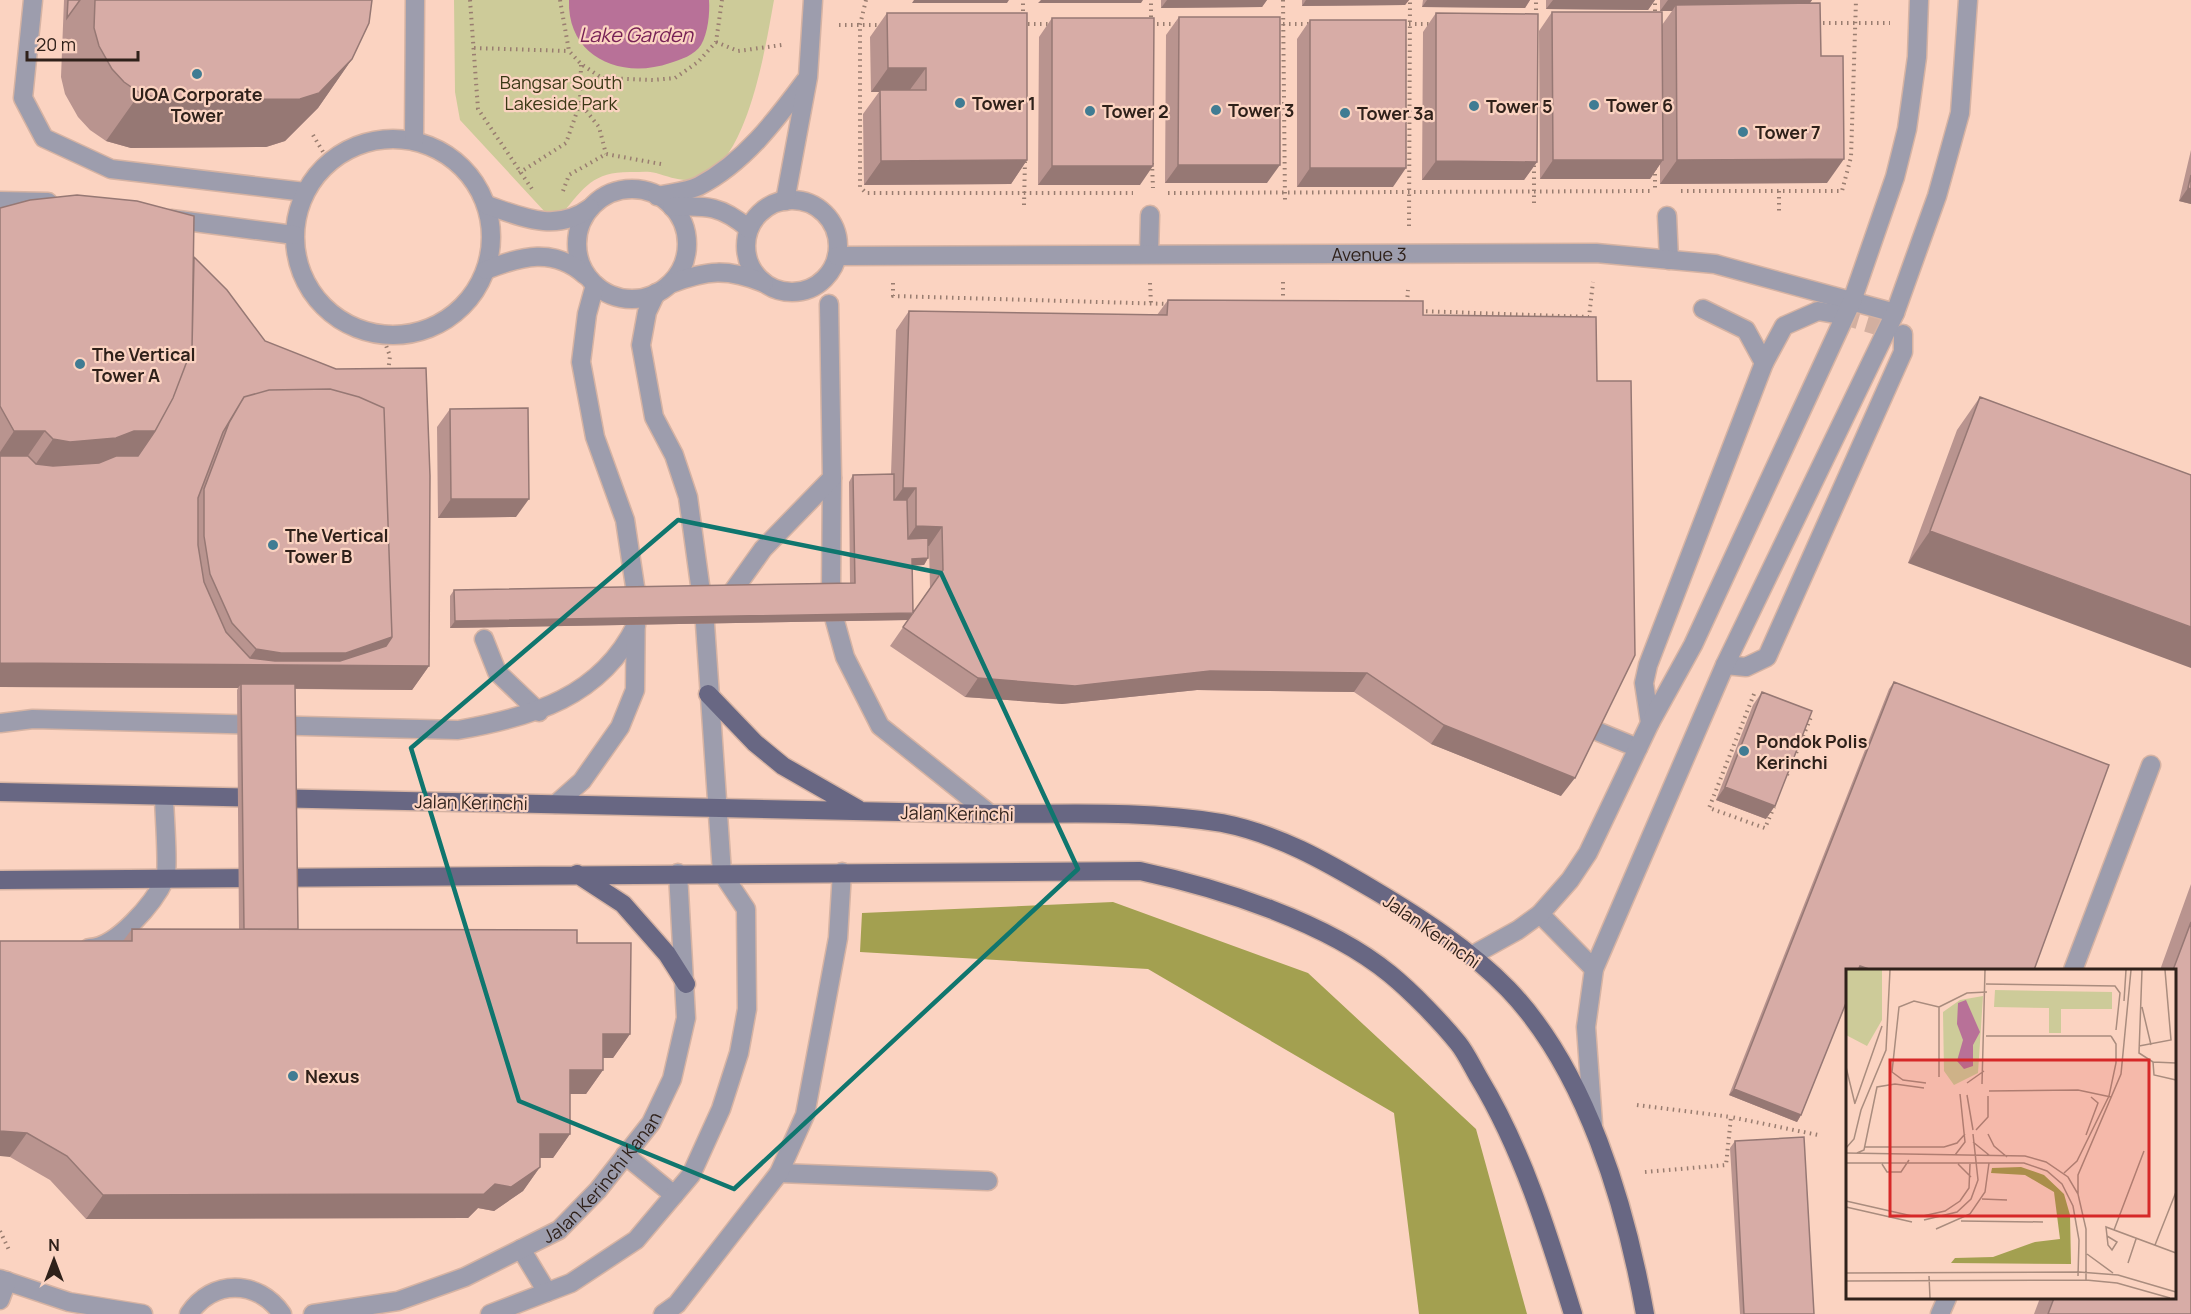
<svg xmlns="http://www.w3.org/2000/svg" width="2191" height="1314" viewBox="0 0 2191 1314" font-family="Manrope,sans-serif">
  <rect width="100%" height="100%" fill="#fbd3c1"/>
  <path fill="#cdcb99" d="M454 0H774C766 43 748 168 696 179 681 182 670 177 656 173 649 171 640 172 633 172 594 171 585 186 562 214L545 212 460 120 455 92Z"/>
  <path fill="#a3a050" d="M1113 902 1308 973 1476 1129 1527 1314H1419L1394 1113 1148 969 860 952 862 913Z"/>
  <path fill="#b87198" d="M569 0H709C710 13 708 33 701 45 695 55 680 60 670 63 621 80 567 57 569 0Z"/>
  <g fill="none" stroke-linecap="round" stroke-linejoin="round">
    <path stroke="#d2afa0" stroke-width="18" stroke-dasharray="18 9" stroke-linecap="butt" d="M1841 315 1900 333"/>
    <defs>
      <g id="minor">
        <path d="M33 0 23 98 44 138 111 169 305 192"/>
        <circle cx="393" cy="237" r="98"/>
        <path d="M414 141 415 0"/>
        <circle cx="632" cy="244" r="55"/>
        <path d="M657 196C670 193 687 192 699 186 744 163 776 120 805 81"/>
        <circle cx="792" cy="246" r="46"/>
        <path d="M0 201 48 202"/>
        <path d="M785 201 808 77 813 0"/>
        <path d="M487 205C522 217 556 233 590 208"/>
        <path d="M672 207C707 205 722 206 749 229"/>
        <path d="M1667 216 1669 260"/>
        <path d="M171 219 294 235"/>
        <path d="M1149 254 1150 215"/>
        <path id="s1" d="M837 256 1596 253 1715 264 1895 313"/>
        <path d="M486 270C521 256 554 247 585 275"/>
        <path d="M670 284C707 270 727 268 764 283"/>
        <path d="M656 293 647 312 641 345 654 417 674 455 688 497 701 592"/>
        <path d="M1764 363 1784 326 1818 311 1841 315"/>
        <path d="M831 590 832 478"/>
        <path d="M733 591 763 549 832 478 829 304"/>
        <path d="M835 621 845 657 880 726 990 814"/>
        <path d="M484 639 497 672 539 712"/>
        <path d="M1725 665 1746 667 1767 657 1903 352V334"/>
        <path d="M0 723 33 719 458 730C532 717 601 697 636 625"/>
        <path d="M1650 723 1644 683 1648 665 1764 363 1746 330 1703 309"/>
        <path d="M1599 732 1638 748"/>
        <path d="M556 804 582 781 620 727 635 690 636 593 625 520 595 437 581 362 587 314 595 285"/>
        <path d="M1540 914 1594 969"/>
        <path d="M89 948C116 948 154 903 165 879 169 868 164 811 164 796"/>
        <path d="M1471 956 1518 930 1540 914 1570 880 1588 853 1650 723 1693 645 1852 301 1895 177 1907 129 1917 57 1919 0"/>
        <path d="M2073 970 2151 765"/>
        <path d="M1593 1124 1586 1027 1594 969 1725 665 1895 313 1937 196 1960 113 1968 0"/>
        <path d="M625 1155 674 1195"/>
        <path d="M779 1173 988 1181"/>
        <path d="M521 1249 547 1292"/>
        <path d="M0 1279 69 1302 143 1314"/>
        <path d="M0 1300 7 1281"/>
        <path d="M189 1314C212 1279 258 1279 282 1314"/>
        <path id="s2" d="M313 1314 398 1301 465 1277 559 1230 598 1190 651 1123 672 1079 686 1018 678 873"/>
        <path d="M490 1314 571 1283 636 1240 691 1175 721 1109 739 1053 747 1009 746 909 722 873 705 624"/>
        <path d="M663 1314 677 1304 779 1173 805 1115 838 938 842 872"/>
        <path d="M1940 1314 1947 1298"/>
      </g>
      <path id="major" d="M708 694 755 743 783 766 858 809
        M0 792 990 814C1068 814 1145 810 1222 823 1278 834 1325 861 1374 890 1421 918 1469 949 1508 989 1586 1070 1626 1206 1645 1314
        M577 874 623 904 667 954 686 984
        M0 880 1140 871C1219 888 1327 922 1390 974 1412 992 1440 1021 1458 1043 1466 1053 1472 1066 1479 1078 1523 1151 1548 1233 1573 1314"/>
    </defs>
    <use href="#minor" stroke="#d6b3a3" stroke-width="21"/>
    <use href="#major" stroke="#d6b3a3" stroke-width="21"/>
    <path stroke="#997d70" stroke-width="4" stroke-dasharray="1.5 4.5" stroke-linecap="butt" d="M470 0 478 109 532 189
      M560 0 569 51 581 64 602 78 653 80 675 78 698 62 716 42 722 0
      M866 0 860 25V187L866 193H1133
      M1283 0 1285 202
      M1536 16V0
      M1023 17V0
      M1655 17V0
      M1151 23V0
      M1817 23H1890
      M1022 24H1050
      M1151 24H1176
      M1277 24H1311
      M1403 24H1431
      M839 25H882
      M716 42 738 51 782 45
      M474 48 569 51
      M581 65 580 103 599 127 606 154
      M313 135 329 162
      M1152 163 1153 188
      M1655 168V191
      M519 173 566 143 580 103
      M563 191 569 175 606 154 661 164
      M1681 191H1842L1851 157 1856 0
      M1779 191V214
      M1168 193 1652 191
      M1534 203V162
      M1024 205 1025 160
      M1409 226 1410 0
      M1283 282V304
      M893 283V296L1169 304
      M1150 283 1151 303
      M1407 303 1408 290
      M1420 311 1589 317 1593 282
      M382 335 390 356 388 372
      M1754 694 1709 808 1765 828 1774 807
      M1787 775 1811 717 1806 716
      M1637 1105 1731 1117
      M1645 1172 1726 1165 1731 1117 1818 1135
      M0 1231 10 1252"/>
    <use href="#minor" stroke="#9d9dad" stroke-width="18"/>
    <use href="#major" stroke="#686783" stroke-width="18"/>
  </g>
  <path fill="#b9948f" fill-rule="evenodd" d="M64 0H372L352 59 318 108 285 141 266 147 131 148 106 141 90 130 78 117 65 94 61 77Z
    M1161 0H1267L1262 7 1161 8Z
    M1302 0H1409L1405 5 1302 6Z
    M1423 0H1530L1525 8 1422 7Z
    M1546 0H1655L1648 10 1546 9Z
    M1660 0H1812L1810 3 1821 56 1827 183 1660 184V164L1650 179H1540L1539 31 1552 12 1662 25 1672 11H1660Z
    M887 13 1027 160 1011 184 864 185 863 114 879 92H871L870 37Z
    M1436 13 1537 162 1524 180H1422L1423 32Z
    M1179 17 1267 183H1165L1166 35Z
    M1052 18 1140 185H1038L1039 37Z
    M1310 20 1393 187H1297V39Z
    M2191 150V204L2179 201Z
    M0 208 194 257 429 666 412 690 295 689 298 929 577 943 630 1034 613 1058H603V1070L586 1094H570V1134L553 1158H540V1167L523 1191 494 1211 478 1208 468 1218 86 1219 50 1180 10 1157 123 941 132 929H239L237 690 238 688 0 687Z
    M1168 300 1423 315 1561 796 1431 744 1354 692 1197 690 1062 704 965 697 890 646 908 620 450 628V596L454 590 850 583 849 482 853 475 891 474 896 330 909 311 1157 315ZM928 546H929L930 588 913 612 912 565H924L928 558Z
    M1980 397 2191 475 1908 563 1957 430Z
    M450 409 516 517 438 518 437 427Z
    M1894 682 1848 970 1801 1115 1797 1122 1729 1095 1889 689Z
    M1762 692 1766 819 1716 800 1753 705Z
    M2191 884V1314H2034L2040 1298H2175V970H2160Z
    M1735 1141 1814 1314H1740L1730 1148Z"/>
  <path fill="#967874" d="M914 0H1009L1007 3H912Z
    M1041 0H1143L1141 3H1038Z
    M1167 0H1267L1262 7 1161 8Z
    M1306 0H1409L1405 5 1302 6Z
    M1427 0H1530L1525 8 1422 7Z
    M1553 0H1655L1648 10 1546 9Z
    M1668 0H1812L1805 10 1676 5 1672 11H1660Z
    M352 59 318 108 285 141 266 147 131 148 106 141 140 93Z
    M888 68H926L909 91 880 90 879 92H871Z
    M1844 159 1827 183 1660 184 1677 160Z
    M1027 160 1011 184 864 185 881 161Z
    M1553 160H1663L1650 179H1540Z
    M1436 161 1537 162 1524 180H1422Z
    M1178 165H1280L1267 183H1165Z
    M1052 166H1153L1140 185H1038Z
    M1310 168H1406L1393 187H1297Z
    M2188 188 2191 189V204L2179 201Z
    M14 431H45L11 480H0V452Z
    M134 431H155L121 480 19 488 53 439Z
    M903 488H916L903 506H890Z
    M451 499H529L516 517 438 518Z
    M916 526 942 527 929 546 903 545Z
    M1930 531 2191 627V668L1908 563Z
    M928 558 924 565 908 566 912 559Z
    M913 613 908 620 450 628 455 621Z
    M392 637 429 666 412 690 241 688V684L238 688 0 687V663L245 664 256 649Z
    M1210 671 1367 673 1354 692 1197 690 1062 704 965 697 978 678Z
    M1444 725 1575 778 1561 796 1431 744Z
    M1725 787 1775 806 1766 819 1716 800Z
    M1860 966 1872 970H1857Z
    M603 1034H630L613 1058H586Z
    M570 1070H603L586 1094H553Z
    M1734 1089 1801 1115 1797 1122 1729 1095Z
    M4 1130 27 1133 10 1157 0 1156V1131Z
    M540 1134H570L553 1158H523Z
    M540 1167 523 1191 494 1211 478 1208 468 1218 86 1219 103 1195 495 1184Z"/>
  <path fill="#d7aca6" stroke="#967874" stroke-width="1.5" fill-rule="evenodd" d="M68 0H80L67 18Z
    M95 0H372L369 23 352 59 319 93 300 99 165 100 140 93 124 82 112 69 99 46 94 28Z
    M1820 3 1821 56H1843L1844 159 1677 160 1676 5Z
    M1552 12H1662L1663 160H1553Z
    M887 13H1027V160L881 161 880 90H926V68H888Z
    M1436 13 1538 14 1537 162 1436 161Z
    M1179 17H1280V165H1178Z
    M1052 18H1154L1153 166H1052Z
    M1310 20H1406V168H1310Z
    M2191 175V189L2188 188Z
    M77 195 137 201 194 216 192 348 173 398 155 431H134L116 438 70 442 53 439 45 431H14L0 406V208L30 200Z
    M194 257 227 290 265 341 336 369 426 368 430 476 429 666 0 663V456H28L36 464 53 466 99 463 116 456H138L155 431 173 398 192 348ZM330 389 359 397 384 408 392 637 386 646 340 661H275L250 658 226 632 204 582 198 545V498L223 432 244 397 269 390Z
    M1168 300 1423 301V315L1596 317 1597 381H1631L1635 655 1575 778 1444 725 1367 673 1210 671 1075 686 978 678 903 627 943 570 942 527 916 526V488H903L909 311 1167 315Z
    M330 389 359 397 384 408 392 637 346 653H281L256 649 232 623 210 574 204 536V489L229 423 244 397 269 390Z
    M1980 397 2191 475V627L1930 531Z
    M528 408 529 499H451L450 409Z
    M894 474V500H907L908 539 928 538V558L912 559 913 613 455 621 454 590 855 583 853 475Z
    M1894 682 2109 765 2034 970H1872L1860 966 1858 970H1848V998L1801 1115 1734 1089Z
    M241 684H295L298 929H244Z
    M1762 692 1812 711 1775 806 1725 787Z
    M2191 922V1314H2048L2054 1298H2175V970H2173Z
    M132 929 577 930V943H631L630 1034H603V1070H570V1134H540V1167L511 1187 495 1184 484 1194 103 1195 67 1156 27 1133 0 1131V941H132Z
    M1804 1137 1814 1314H1744L1735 1141Z"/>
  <path fill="none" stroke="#0f766e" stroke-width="4.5" stroke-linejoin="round" d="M678 520 941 573 1078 869 734 1189 519 1101 411 748Z"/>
  <g fill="#407c93" stroke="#fbd3c1" stroke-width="2">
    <circle cx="197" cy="74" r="6"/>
    <circle cx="960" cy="103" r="6"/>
    <circle cx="1594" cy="105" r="6"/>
    <circle cx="1474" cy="106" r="6"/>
    <circle cx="1216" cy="110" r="6"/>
    <circle cx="1090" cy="111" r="6"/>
    <circle cx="1345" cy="113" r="6"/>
    <circle cx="1743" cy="132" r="6"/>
    <circle cx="80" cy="364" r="6"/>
    <circle cx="273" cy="545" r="6"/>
    <circle cx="1744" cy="751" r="6"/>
    <circle cx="293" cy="1076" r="6"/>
  </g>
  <g text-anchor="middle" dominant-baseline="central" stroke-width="4.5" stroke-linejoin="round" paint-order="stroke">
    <g font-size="18" fill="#3a3815" stroke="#fbd3c1">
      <text x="561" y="82">Bangsar South<tspan x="561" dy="21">Lakeside Park</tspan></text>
    </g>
    <g font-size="18" font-weight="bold" fill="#2f211a" stroke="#fbd3c1" text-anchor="start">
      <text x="197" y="94" text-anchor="middle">UOA Corporate<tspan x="197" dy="21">Tower</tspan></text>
      <text x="972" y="103">Tower 1</text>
      <text x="1606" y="105">Tower 6</text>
      <text x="1486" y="106">Tower 5</text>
      <text x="1228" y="110">Tower 3</text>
      <text x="1102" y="111">Tower 2</text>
      <text x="1357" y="113">Tower 3a</text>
      <text x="1755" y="132">Tower 7</text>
      <text x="92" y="354">The Vertical<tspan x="92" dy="21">Tower A</tspan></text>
      <text x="285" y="535">The Vertical<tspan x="285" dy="21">Tower B</tspan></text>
      <text x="1756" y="741">Pondok Polis<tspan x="1756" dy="21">Kerinchi</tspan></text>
      <text x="305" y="1076">Nexus</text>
    </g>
    <g font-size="18" fill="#2f211a" stroke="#fbd3c1">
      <text stroke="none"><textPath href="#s1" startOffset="532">Avenue 3</textPath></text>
      <text transform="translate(471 802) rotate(1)">Jalan Kerinchi</text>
      <text transform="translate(957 813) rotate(1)">Jalan Kerinchi</text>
      <text transform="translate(1432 931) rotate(35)">Jalan Kerinchi</text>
      <text stroke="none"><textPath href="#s2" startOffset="330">Jalan Kerinchi Kanan</textPath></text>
    </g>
    <g font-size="20" font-style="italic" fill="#772156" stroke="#fbd3c1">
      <text x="636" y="34">Lake Garden</text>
    </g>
  </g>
  <g transform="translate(1846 969)">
    <rect width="330" height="330" fill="#fbd3c1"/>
    <path d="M0 1H36V51L21 77 0 66ZM149 21 266 23V40H215V64H203V39L148 38ZM137 27 132 104 108 116 98 102 97 43 114 31Z" fill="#cdcb99"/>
    <path d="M175 198 198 206 218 225 224 246 225 295 105 294 109 289 147 288 189 273 214 270 208 223 179 206 145 204 146 199Z" fill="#a3a050"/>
    <path d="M120 31 134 63 127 76V97L118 100 111 92 117 71 111 55 112 34Z" fill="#b87198"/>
    <path fill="none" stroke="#a98c7e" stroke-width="1.5" d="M296 1 293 84 307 93 308 106 330 111M140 15 269 17 274 24 270 61M278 32 280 1M93 38 121 24 141 23M296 38 305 76M140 67H265M293 77 325 71 319 1M307 93 330 94M0 98 9 135M93 108V38M80 114 57 111 46 103 53 38 68 32 93 38M121 114 138 102M136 115 139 1M143 122 232 121 265 128M121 126 127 161M9 134 36 57M130 161 142 148V127M142 165 148 177 161 188M240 166 252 134 245 128M127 173 143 186M19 178H98L111 174 119 165M0 179 8 170 15 141 40 81 44 1M0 184 179 187 200 193 222 208 232 225 240 260V311M11 184 18 181 31 118 49 115 78 119M109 186 119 173 114 125M0 194H178L201 202 216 215 227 237 233 271 232 307M36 195 41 203H55L63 191M112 195 125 208M218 204 231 192 263 127 270 94V75L265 67M232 225V206L275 105 285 1M136 230 161 231M0 232 66 247M0 238 66 253M77 247 99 242 114 232 123 219 124 195M78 251 111 243 125 230 132 211 127 165M115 252 197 253M90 260 124 245 139 223 143 194M268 261 298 182M261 267 271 273 266 281 262 276 260 258 330 284M309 276 330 223M241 285 267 304M282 294 290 270M0 304 233 303 272 306 330 323M83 307 84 329M0 312 240 311 271 314 324 329"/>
    <path fill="#d62828" fill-opacity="0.15" stroke="#d62828" stroke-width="3" d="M44 91H303V247H44Z"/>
    <rect width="330" height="330" fill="none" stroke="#2f211a" stroke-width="3"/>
  </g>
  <g transform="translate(54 1260)" stroke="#fbd3c1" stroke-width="4.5" paint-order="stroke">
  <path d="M0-4.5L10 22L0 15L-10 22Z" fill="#2f211a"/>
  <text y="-9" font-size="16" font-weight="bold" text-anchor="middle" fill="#2f211a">N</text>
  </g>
  <path d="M27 51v9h111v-9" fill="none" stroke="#2f211a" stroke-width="3"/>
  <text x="36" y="51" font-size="18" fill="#2f211a" stroke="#fbd3c1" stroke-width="4.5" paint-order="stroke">20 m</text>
</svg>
